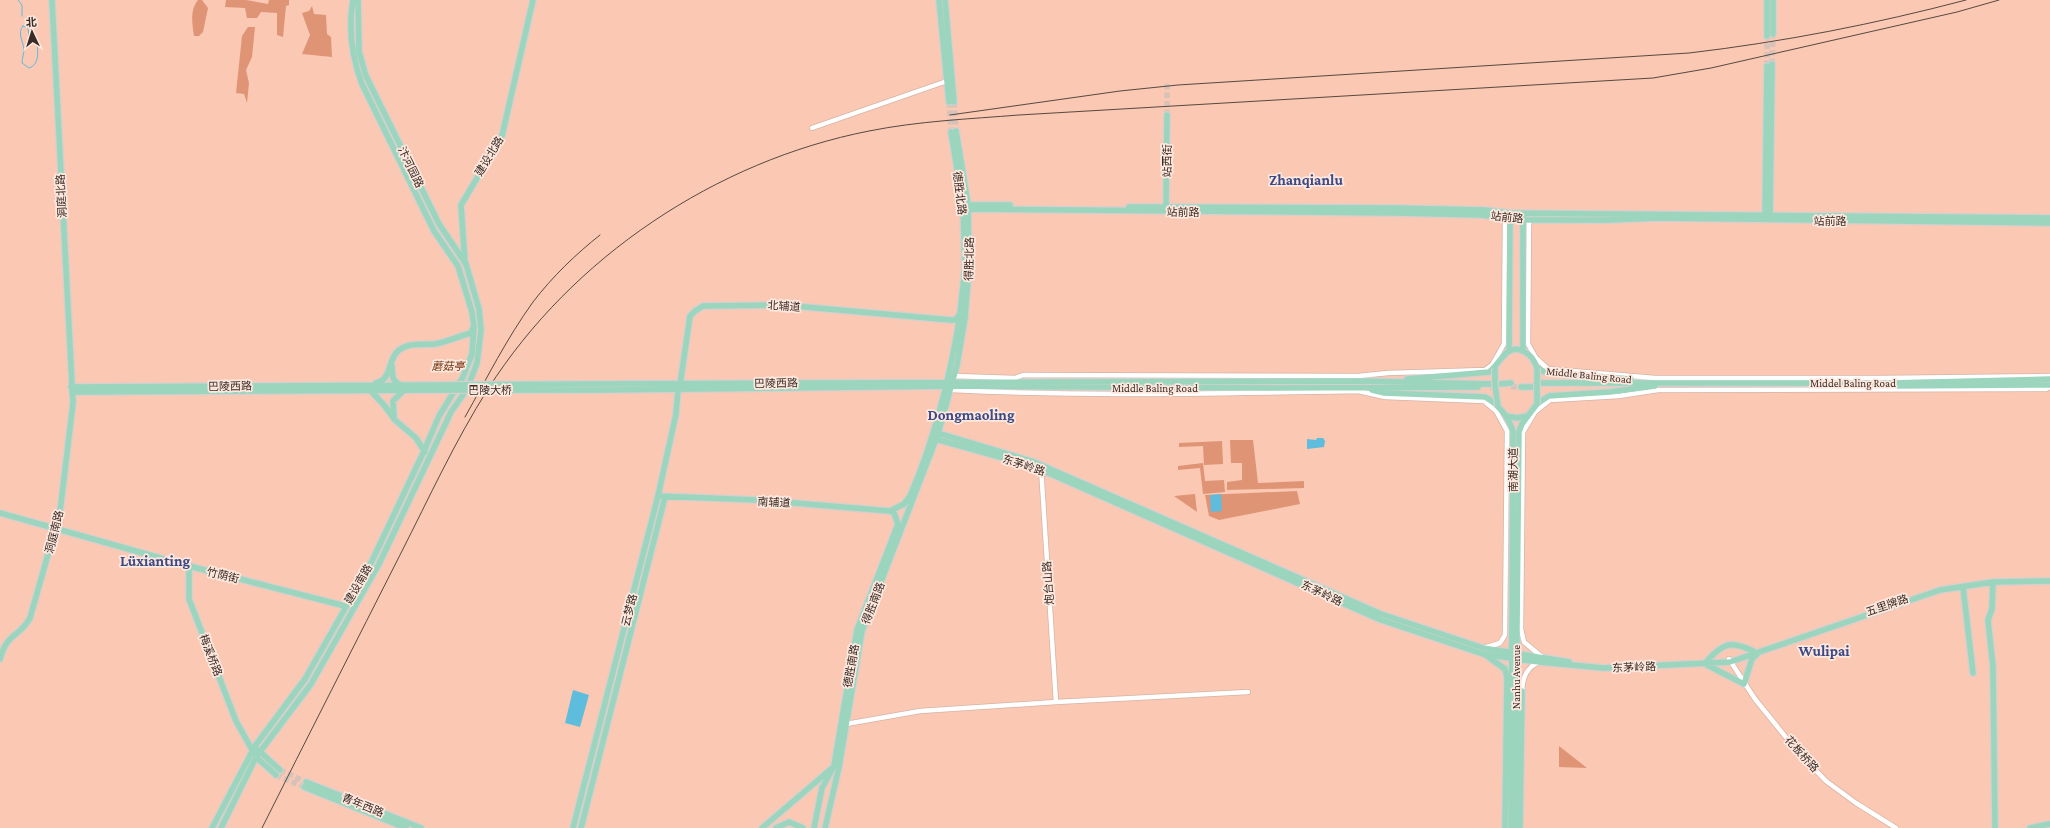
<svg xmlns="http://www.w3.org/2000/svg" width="2050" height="828" viewBox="0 0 2050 828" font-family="'Crimson Pro','Noto Sans SC',serif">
  <rect width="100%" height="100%" fill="#fee8de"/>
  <path fill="#fac8b3" d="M0 0H2050V828H0Z"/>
  <path fill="#df9575" d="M198 0H202L208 8 203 32 199 36H194C192 23 190 10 198 0Z
    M226 0H246L268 4 269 0H289V5L286 6 283 37 277 35V13L261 12 257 18H247L245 8 225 7Z
    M312 6 314 14 326 15 327 34 331 37 332 57 302 54 310 35 302 13 309 11Z
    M248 27H255L252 57 246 70 249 83 247 103 244 94 236 93 242 36Z
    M1230 440H1253L1258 483 1304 481V488L1227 490V482L1242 480V463H1231Z
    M1222 441 1223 464 1204 465 1203 446 1179 447V443Z
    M1203 463 1205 481 1224 480 1225 492 1203 494 1200 468 1178 470V466Z
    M1297 491 1300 504 1219 520 1209 516 1205 495Z
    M1195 494 1197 512 1174 496Z
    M1559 746 1587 768 1559 767Z"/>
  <path fill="#5ebcdc" d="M1317 438H1323L1325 441 1324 447 1307 449V439L1316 440Z
    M1221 494 1222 511 1211 512 1210 495Z
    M573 690 589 695 580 727 565 723Z"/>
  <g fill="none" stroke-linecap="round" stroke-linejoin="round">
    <path stroke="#5ebcdc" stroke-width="1" d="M18 0 22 5V16
      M23 26 28 28 29 36 37 40C37 49 41 64 29 68L22 63C22 58 24 54 24 49 23 41 17 33 23 26Z"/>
    <path stroke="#d6c2b9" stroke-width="5.5" stroke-dasharray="5.5 3" stroke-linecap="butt" d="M1772 64 1773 34
      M1767 66V36
      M949 102 951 132
      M954 102 956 131
      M1167 115V82
      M1490 387H1498
      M1511 387H1521
      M280 770 306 782
      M276 775 304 787"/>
    <defs>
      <path id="minor" d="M812 128 947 81
        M1529 220 1528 344 1536 358 1548 369 1655 378H1880L2050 376
        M952 378 955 376 1015 378 1023 375 1358 376 1388 373 1485 370 1492 365 1504 344 1505 219
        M949 388 952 390C1087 397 1223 393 1358 391L1385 397 1484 401 1496 411 1507 431 1505 635 1500 643 1484 648
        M1041 467 1056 702
        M1541 656 1524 642 1521 629 1523 432 1535 412 1550 400 1619 396 1658 390 2046 389 2050 387
        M1729 659 1755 699 1797 751 1826 781 1856 803 1896 828
        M1522 691C1523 677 1526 668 1539 662
        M846 724 920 711 1056 702 1248 692"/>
      <path id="major" d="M939 0 949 102
        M945 0 954 102
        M1767 0V36
        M1773 34V0
        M963 205H1010
        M1129 207 1395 208 1484 210 1510 213 2050 218
        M1166 208 1167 115
        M963 209 1396 213 1483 215 1510 220H1609L1656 218 2050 223
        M1765 218 1767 66
        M1770 218 1772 64
        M465 263 461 205 502 136 533 0
        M1509 350 1510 217
        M1523 351V217
        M392 366C392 375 392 382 401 385
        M1407 379 1489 372C1500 364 1506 343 1523 351 1530 354 1535 361 1537 368L1545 372 1631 379
        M376 383C393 379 387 359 399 350 410 342 424 345 435 344 447 342 459 336 471 333L473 328
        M1540 383H1890L2050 379
        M599 384 1358 381 1491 384
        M1498 384 1511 383
        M1898 386 2050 385
        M71 387 442 385
        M1521 387H1533
        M370 390 384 405 395 420 416 438 425 452
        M599 390 953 386 1275 388 1478 387
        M1372 390 1384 393 1485 397C1498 404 1509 417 1513 432L1511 828
        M72 392 442 390
        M1506 416 1517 418 1527 416
        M394 417 393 401 403 391
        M934 432 1034 462 1381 614 1483 648 1569 662
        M932 438 1035 467 1381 620 1483 654 1539 662 1604 668 1730 662 1940 590 1993 582 2050 581
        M658 496 758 500 890 511 894 513 898 524 857 630 834 766 822 788 814 828
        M890 511 904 504 910 496C935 439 950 377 960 316
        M0 513 189 566 345 606
        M189 566V599L236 721 256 757 276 775
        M1993 582 1992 609 1988 620 1993 667 1995 828
        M1963 587 1973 673
        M1487 656 1505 669 1507 677 1505 828
        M0 659C7 632 20 637 30 618L60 512 73 403 52 0
        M1707 661C1723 643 1731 640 1753 651
        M1707 665 1744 684 1752 659 1758 653
        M257 749 280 770
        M306 782 421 828
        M304 787 406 828
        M212 828 255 746 305 679 372 561 424 451 439 416 463 377 472 354 474 327 472 312 458 266 434 231 362 84C352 57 348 29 353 0
        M221 828 256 757 311 684 379 564 451 412 467 389 477 363 481 330 479 309 466 264 439 224 366 76 359 52 358 0
        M573 828 658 496 676 414 678 390 680 385 690 316 695 311 703 306 783 305 951 320H955L960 314 965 267 963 205 951 132
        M581 828 665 497
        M762 828 831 769
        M776 828 789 822 803 828
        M825 828 839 767 862 631 938 434 957 365 965 318 969 267 968 204 956 131
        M1515 828 1519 432 1522 424 1537 404 1549 396 1610 392 1655 386
        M1520 828 1522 691
        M2030 828 2050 824"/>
    </defs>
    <use href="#minor" stroke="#d6b4a5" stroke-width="6"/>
    <use href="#major" stroke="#d3d0cf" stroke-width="8"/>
    <use href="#minor" stroke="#fff" stroke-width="4.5"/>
    <use href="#major" stroke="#9bd5be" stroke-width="5.5"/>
    <path stroke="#574942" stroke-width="1" d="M950 115 1120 91 1178 85 1689 53C1783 42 1875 24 1966 0
      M465 417C487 378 507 338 533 302 552 277 576 254 600 235
      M262 828C308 736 355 644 401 553 429 498 455 441 488 389 572 257 716 161 869 131 919 121 969 119 1019 115L1653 78 1711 68 1957 12 1999 0"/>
    <defs>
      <path id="major-bridge" d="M1495 368V385L1498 407
        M442 385 599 384
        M442 390H599
        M1537 404V368"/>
    </defs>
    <use href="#major-bridge" stroke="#d3d0cf" stroke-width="8" stroke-linecap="butt"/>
    <use href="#major-bridge" stroke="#9bd5be" stroke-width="5.5"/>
  </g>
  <g text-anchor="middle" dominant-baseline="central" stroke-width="3.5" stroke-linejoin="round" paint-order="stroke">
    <g font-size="11" fill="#382b25" stroke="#fee8de">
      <text transform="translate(489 156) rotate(-59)">建设北路</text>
      <text transform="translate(1167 161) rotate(-90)">站西街</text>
      <text transform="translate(411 167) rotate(64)">汴河园路</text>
      <text transform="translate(960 193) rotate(83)">德胜北路</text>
      <text transform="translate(61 196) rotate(-93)">洞庭北路</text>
      <text transform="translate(1183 212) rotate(1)">站前路</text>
      <text transform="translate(1507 217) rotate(6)">站前路</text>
      <text x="1830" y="221">站前路</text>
      <text transform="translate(969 259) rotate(-89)">得胜北路</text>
      <text transform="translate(784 306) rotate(4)">北辅道</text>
      <text transform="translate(1589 375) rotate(6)">Middle Baling Road</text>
      <text transform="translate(776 383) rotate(-1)">巴陵西路</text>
      <text x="1853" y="383">Middel Baling Road</text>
      <text transform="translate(230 386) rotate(-1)">巴陵西路</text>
      <text x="1155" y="388">Middle Baling Road</text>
      <text x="490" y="390">巴陵大桥</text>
      <text transform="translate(1024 465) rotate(18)">东茅岭路</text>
      <text transform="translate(1513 470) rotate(-90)">南湖大道</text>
      <text transform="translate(774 502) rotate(3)">南辅道</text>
      <text transform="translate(54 532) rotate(-76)">洞庭南路</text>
      <text transform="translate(223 575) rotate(14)">竹荫街</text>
      <text transform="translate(1048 583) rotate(-94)">炮台山路</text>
      <text transform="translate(358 584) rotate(-60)">建设南路</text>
      <text transform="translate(1322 593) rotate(25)">东茅岭路</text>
      <text transform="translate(873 603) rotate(-69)">得胜南路</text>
      <text transform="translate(1887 605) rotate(-19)">五里牌路</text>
      <text transform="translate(629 610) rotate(-76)">云梦路</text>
      <text transform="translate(211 655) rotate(69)">梅溪桥路</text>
      <text transform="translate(851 666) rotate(-80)">德胜南路</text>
      <text transform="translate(1634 667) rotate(-2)">东茅岭路</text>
      <text transform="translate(1516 677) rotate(-90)">Nanhu Avenue</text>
      <text transform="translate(1802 754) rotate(48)">花板桥路</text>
      <text transform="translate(363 805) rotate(22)">青年西路</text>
    </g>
    <g font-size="11" font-style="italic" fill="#753210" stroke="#fee8de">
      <text x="448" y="366">蘑菇亭</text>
    </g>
    <g font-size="15" font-weight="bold" fill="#3b4985" stroke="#fee8de">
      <text x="1306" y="180">Zhanqianlu</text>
      <text x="971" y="415">Dongmaoling</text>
      <text x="155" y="561">Lüxianting</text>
      <text x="1824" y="651">Wulipai</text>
    </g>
  </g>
  <g transform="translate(32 32) rotate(356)" stroke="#fee8de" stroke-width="3" paint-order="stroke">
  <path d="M0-3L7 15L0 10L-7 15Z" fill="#382b25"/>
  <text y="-6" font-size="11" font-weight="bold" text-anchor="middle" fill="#382b25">北</text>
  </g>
</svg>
